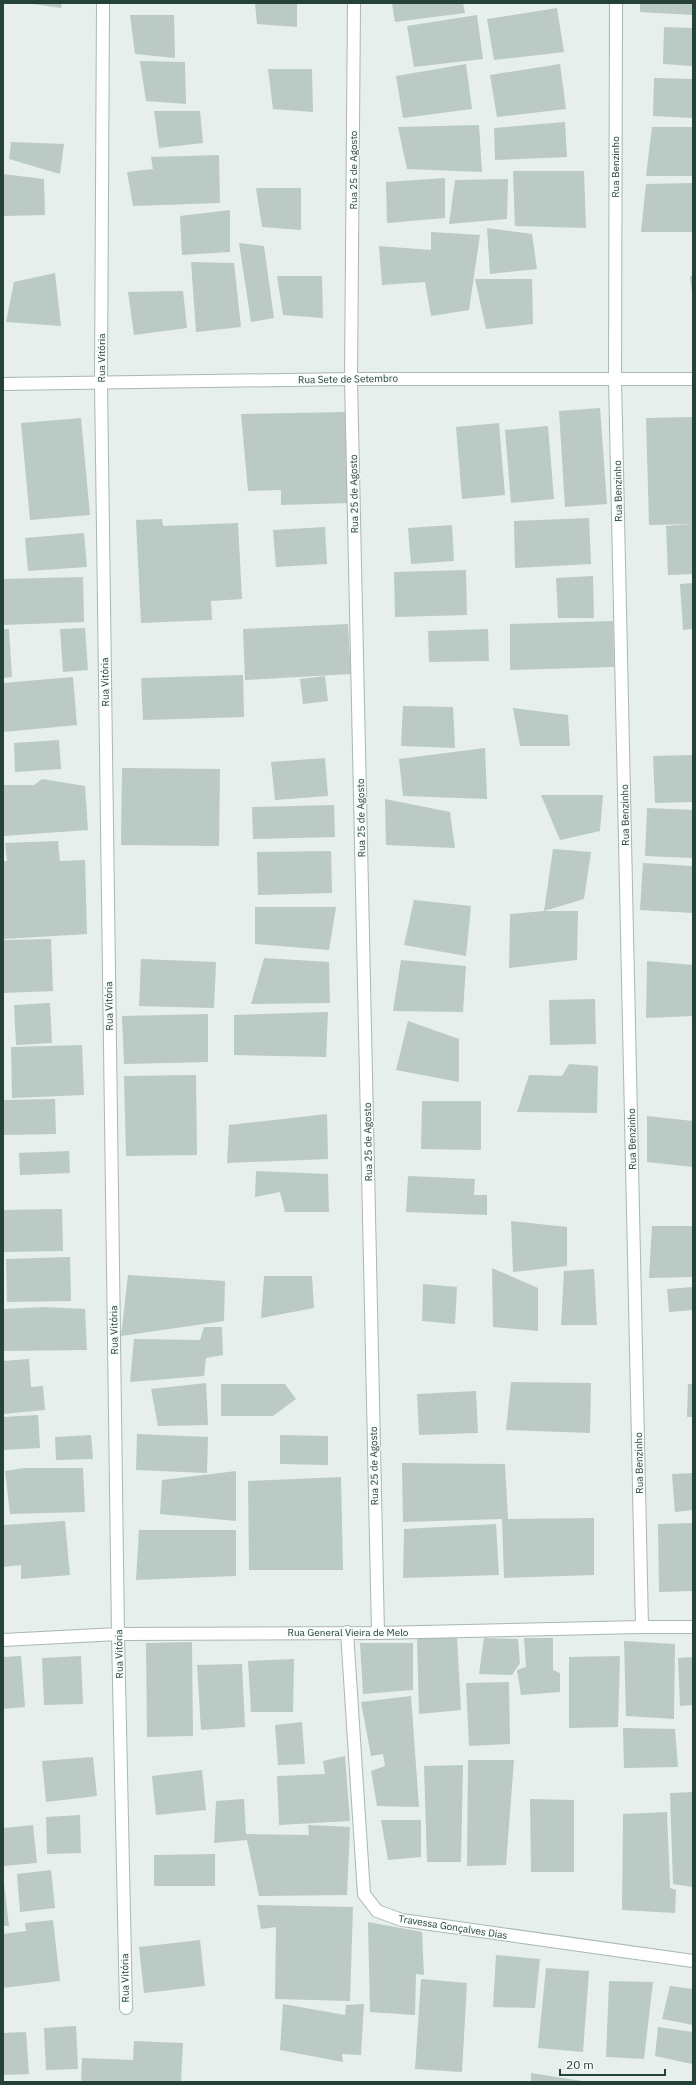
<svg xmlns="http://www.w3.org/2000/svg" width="696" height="2085" viewBox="0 0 696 2085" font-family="'IBM Plex Sans',sans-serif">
  <rect width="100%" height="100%" fill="#e6efeb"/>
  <path fill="#bbcac4" d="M26 3H62L61 8Z
    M255 3H297V27L257 24Z
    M392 3H463L465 13 395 22Z
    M640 3H693V15L640 12Z
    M557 8 564 52 494 60 487 19Z
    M130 15H174L175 58 135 54Z
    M477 15 483 59 414 67 407 26Z
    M664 27 693 28V66L663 64Z
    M140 61 185 62 186 104 146 101Z
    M466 64 472 109 403 118 396 76Z
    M560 64 566 109 497 117 490 75Z
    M268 69H312L313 112 273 109Z
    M654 78 693 79V118L653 116Z
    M154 111H200L203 143 159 148Z
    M565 122 567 157 495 160 494 128Z
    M479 125 482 172 407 169 398 127Z
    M652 127H693V176H646Z
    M11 142 64 144 60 174 9 159Z
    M219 155 220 203 133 206 127 172 153 169 151 157Z
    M513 171H584L586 228 515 226Z
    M3 174 44 179 45 215 3 216Z
    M445 178V218L387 223 386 182Z
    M508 179 507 219 449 224 455 180Z
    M693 183V232H641L646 184Z
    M256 188H301V230L262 227Z
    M230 210V252L182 255 180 216Z
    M487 228 532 234 537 269 490 274Z
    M431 232 480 235 469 310 431 316 425 282 382 285 379 246 431 250Z
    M239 243 264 246 274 318 251 322Z
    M191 262 234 263 241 327 196 332Z
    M55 273 61 326 6 322 14 282Z
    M277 276H322L323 318 283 315Z
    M690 276H693V294H692Z
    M475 279H532L533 324 486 329Z
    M183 291 187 328 134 335 128 292Z
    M600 408 607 504 565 507 559 411Z
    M346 412 350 503 281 505V490L248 491 241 414Z
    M693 417V524L649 525 646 418Z
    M81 418 90 515 30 520 21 423Z
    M499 423 505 495 462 499 456 427Z
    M548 426 554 499 511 503 505 430Z
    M589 518 591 564 515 568 514 521Z
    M162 519 163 526 238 523 242 599 211 601 212 620 141 623 136 520Z
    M693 524V574L668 575 666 526Z
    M452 525 454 561 411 564 408 528Z
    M325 527 327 564 276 567 273 530Z
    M84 533 87 567 28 571 25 538Z
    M466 570 467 615 395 617 394 572Z
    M593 576 594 618H558L556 578Z
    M83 577 84 622 3 625V579Z
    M693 583V629L683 630 680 584Z
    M613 621 614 667 510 670V624Z
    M348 624 351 674 245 680 243 629Z
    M85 628 88 670 63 672 60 629Z
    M3 629H9L12 677 3 678Z
    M488 629 489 661 429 662 428 631Z
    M243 675 244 717 143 720 141 678Z
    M325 676 328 701 303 704 300 679Z
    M73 677 77 725 3 732V683Z
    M403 706 453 707 455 748 401 746Z
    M513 708 568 715 570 746H520Z
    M59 740 61 769 15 772 14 743Z
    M485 748 487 799 403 796 399 759Z
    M693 755V802L655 803 653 756Z
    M325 758 328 796 275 800 271 762Z
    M122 768 220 769 219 846 121 845Z
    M42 779 85 786 88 830 3 836V785H34Z
    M541 795H603L600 831 560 840Z
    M385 799 450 812 455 848 386 845Z
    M334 805 335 837 253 839 252 807Z
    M647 808 693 810V858L645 856Z
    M58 841 60 861 85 860 87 934 3 939V861H7L5 843Z
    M553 849 591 852 584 899 544 911H578L577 960 509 968 510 914 544 911Z
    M331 851 332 893 258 895 257 852Z
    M643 863 693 866V913L640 910Z
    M414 900 471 906 466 956 404 945Z
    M255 907H336L329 950 255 944Z
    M51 939 53 991 3 993V940Z
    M264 958 329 962 330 1003 251 1004Z
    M141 959 216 962 214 1008 139 1006Z
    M401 960 466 966 463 1012 393 1011Z
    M647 961 693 965V1016L646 1018Z
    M595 999 596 1044 550 1045 549 1000Z
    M50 1003 52 1043 16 1045 14 1005Z
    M328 1012 326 1057 234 1055V1015Z
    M208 1014V1062L124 1064 122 1016Z
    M408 1021 459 1039V1082L396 1070Z
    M82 1045 84 1095 12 1098 11 1047Z
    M569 1064 598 1066 597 1113 517 1112 529 1075 562 1076Z
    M196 1075 197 1155 126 1156 124 1076Z
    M55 1099 56 1134 3 1135V1100Z
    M422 1101H481V1150L421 1149Z
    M327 1114 328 1159 227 1163 229 1125Z
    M647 1116 693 1121V1167L647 1162Z
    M69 1151 70 1173 20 1175 19 1153Z
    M256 1171 328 1174 329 1212H285L280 1192 255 1197Z
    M408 1176 475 1179 474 1195H487V1215L406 1212Z
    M62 1209 63 1251 4 1252 3 1210Z
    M511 1221 567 1227V1266L513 1272Z
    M652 1226H693V1277L649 1278Z
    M70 1257 71 1301 7 1302 6 1259Z
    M492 1268 538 1288V1331L493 1327Z
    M594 1269 597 1325H561L564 1271Z
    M128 1275 225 1281 224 1321 121 1336Z
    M264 1276H312L314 1308 261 1318Z
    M423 1284 457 1287 455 1324 422 1321Z
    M693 1287V1310L669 1312 667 1289Z
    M44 1307 85 1309 87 1350 3 1351V1309Z
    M204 1327H222L223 1355 206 1358 204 1376 130 1382 134 1339 200 1340Z
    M29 1359 31 1387 43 1386 45 1410 3 1414V1361Z
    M511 1382 591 1383 590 1433 506 1430Z
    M206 1383 208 1425 158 1426 151 1389Z
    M221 1384H285L296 1399 273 1416H221Z
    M688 1384H693V1417H687Z
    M476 1391 478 1433 419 1435 417 1394Z
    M38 1415 40 1448 3 1450V1417Z
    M137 1434 208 1437 207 1473 136 1470Z
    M91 1435 93 1459 56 1460 55 1437Z
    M280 1435 328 1436V1465L280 1464Z
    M402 1463 505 1464 508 1519 594 1518V1575L504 1578 502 1519 403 1522Z
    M24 1468H83L85 1512 10 1514 5 1471Z
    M236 1471V1521L160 1514 162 1480Z
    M693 1473V1510L675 1512 672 1474Z
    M341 1477 343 1570H249L248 1481Z
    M65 1521 70 1575 21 1579V1565L3 1567V1525Z
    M693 1523V1591L659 1592 658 1524Z
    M496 1524 499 1575 403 1578 404 1529Z
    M139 1530H236V1576L136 1580Z
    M417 1637H457L461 1710 419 1714Z
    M484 1638 518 1639 520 1663 512 1675 479 1674Z
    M524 1638H553V1670L560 1673V1692L521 1695 517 1670 526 1667Z
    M624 1641 675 1644 674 1719 626 1716Z
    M192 1642 193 1736 147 1737 146 1643Z
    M360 1643H413V1690L363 1694Z
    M21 1656 25 1707 3 1709V1657Z
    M81 1656 83 1704 44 1705 42 1658Z
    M620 1656 618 1727 569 1728V1657Z
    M693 1657V1705L680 1706 678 1658Z
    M294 1659 293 1712H251L248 1661Z
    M242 1664 245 1727 201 1730 197 1665Z
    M509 1682 510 1744 469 1746 466 1683Z
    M411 1696 419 1807 377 1806 371 1771 385 1766 383 1754 371 1756 361 1702Z
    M302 1722 305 1764 278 1765 275 1725Z
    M623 1728 675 1729 678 1767 624 1768Z
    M345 1756 350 1821 279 1825 277 1776 325 1774 323 1761Z
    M93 1757 97 1796 46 1802 42 1761Z
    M468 1760H514L506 1865 467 1866Z
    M463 1765 461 1862H427L424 1766Z
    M202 1770 206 1810 156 1815 152 1776Z
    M693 1792V1887L673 1884 670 1793Z
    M244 1799 246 1834 309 1835 308 1825 350 1827 347 1895 259 1896 247 1840 214 1843 216 1801Z
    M530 1799 574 1800V1872H531Z
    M667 1812 670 1888 676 1890 675 1913 622 1910 623 1814Z
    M80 1815 81 1853 47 1854 46 1817Z
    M381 1820H421V1857L388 1860Z
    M33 1825 37 1863 3 1866V1828Z
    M215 1854V1886H154V1855Z
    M51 1870 55 1908 20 1912 17 1874Z
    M3 1874 9 1926H3Z
    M257 1905 353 1907 350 2001 275 1999 276 1927 261 1929Z
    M53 1920 60 1981 3 1988V1934L26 1931 25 1923Z
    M368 1922 422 1932 424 1975 416 1974 415 2015 370 2012Z
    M200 1940 205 1986 144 1993 139 1947Z
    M496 1955 540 1959 535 2008 493 2007Z
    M546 1968 589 1971 583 2052 538 2048Z
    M421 1979 467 1983 462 2072 415 2069Z
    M609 1981 653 1982 644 2059 606 2057Z
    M670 1986 693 1989V2025L662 2019Z
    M283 2004 345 2015 346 2005 364 2004 361 2055 342 2054 343 2062 280 2050Z
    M76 2026 78 2069 46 2070 44 2028Z
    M658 2027 693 2032 692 2064 655 2056Z
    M26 2032 29 2074 3 2075V2033Z
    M134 2041 183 2043 181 2082H81L82 2058 133 2060Z
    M531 2073 582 2081V2082H531Z"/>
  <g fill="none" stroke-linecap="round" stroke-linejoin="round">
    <defs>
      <path id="minor" d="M103 3 101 383 118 1634 126 2008
        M354 3 351 379 378 1633
        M616 3 615 378 642 1627
        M347 1632 364 1894 377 1911 402 1920 693 1961
        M3 1640 118 1634 378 1633 642 1627H693"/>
      <path id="tertiary" d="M3 384 351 379H693"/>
    </defs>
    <use href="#minor" stroke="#a8b8b2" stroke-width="14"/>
    <use href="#tertiary" stroke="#a8b8b2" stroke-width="14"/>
    <use href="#minor" stroke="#fff" stroke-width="12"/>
    <use href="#tertiary" stroke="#fff" stroke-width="12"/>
  </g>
  <g text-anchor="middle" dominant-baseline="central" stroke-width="3" stroke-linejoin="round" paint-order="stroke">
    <g font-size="10" fill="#24423a" stroke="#f7fbf9">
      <text transform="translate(615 167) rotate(-90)">Rua Benzinho</text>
      <text transform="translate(353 170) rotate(-90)">Rua 25 de Agosto</text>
      <text transform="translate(101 358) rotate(-90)">Rua Vitória</text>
      <text transform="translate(348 379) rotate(-1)">Rua Sete de Setembro</text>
      <text transform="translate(618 491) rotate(-91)">Rua Benzinho</text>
      <text transform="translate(354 494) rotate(-91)">Rua 25 de Agosto</text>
      <text transform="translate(105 682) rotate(-91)">Rua Vitória</text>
      <text transform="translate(625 815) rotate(-91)">Rua Benzinho</text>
      <text transform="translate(361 818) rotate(-91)">Rua 25 de Agosto</text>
      <text transform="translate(109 1006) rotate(-91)">Rua Vitória</text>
      <text transform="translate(632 1139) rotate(-91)">Rua Benzinho</text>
      <text transform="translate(368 1142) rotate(-91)">Rua 25 de Agosto</text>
      <text transform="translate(114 1330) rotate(-91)">Rua Vitória</text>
      <text transform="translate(639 1463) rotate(-91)">Rua Benzinho</text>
      <text transform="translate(374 1466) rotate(-91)">Rua 25 de Agosto</text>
      <text x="348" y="1632">Rua General Vieira de Melo</text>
      <text transform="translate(119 1654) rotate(-91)">Rua Vitória</text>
      <text transform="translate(453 1927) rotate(9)">Travessa Gonçalves Dias</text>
      <text transform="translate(125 1978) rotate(-91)">Rua Vitória</text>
    </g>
  </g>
  <rect width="696" height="2085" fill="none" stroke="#24423a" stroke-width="8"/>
  <path d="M560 2069v6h105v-6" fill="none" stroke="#24423a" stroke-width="2"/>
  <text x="566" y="2069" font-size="12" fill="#24423a" stroke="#f7fbf9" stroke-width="3" paint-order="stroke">20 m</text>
</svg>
